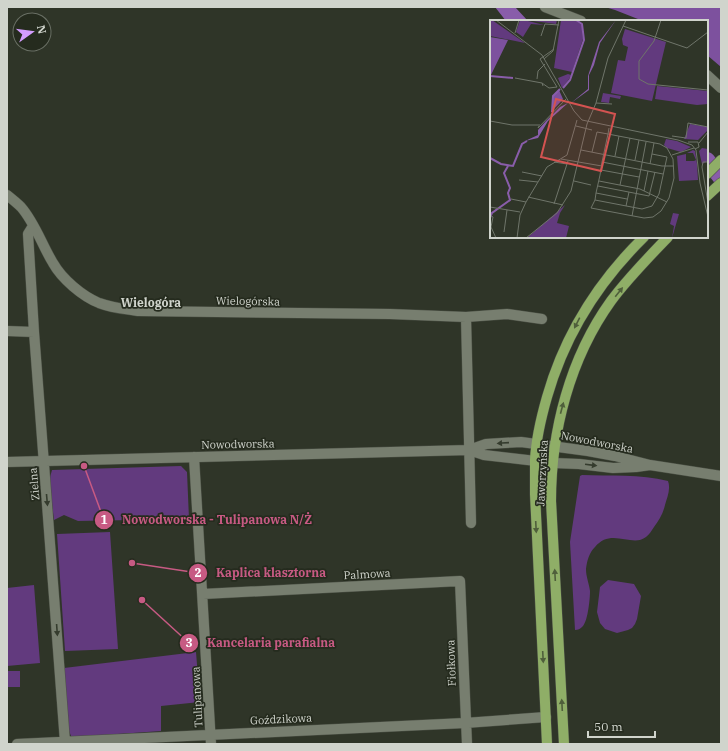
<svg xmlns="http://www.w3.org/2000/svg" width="728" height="751" viewBox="0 0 728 751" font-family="'IBM Plex Serif',serif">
  <rect width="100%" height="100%" fill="#2f3528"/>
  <path fill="#623a7e" d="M181 466 187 472 189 519 78 521 64 515 54 520 49 481 52 470Z
    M582 475C610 476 640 474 668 481 671 489 667 498 665 505 663 514 659 520 654 527 652 530 649 535 646 537 632 548 611 527 595 547 589 553 587 561 586 569 586 577 589 583 590 591 590 599 588 620 583 626 580 629 578 630 575 630L570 542 580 476Z
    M110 532 118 649 65 651 57 534Z
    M608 580 634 584 641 596 637 619 635 624 632 628 628 630 617 633 605 629 600 623 597 612 600 587Z
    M34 585 40 663 7 666V588Z
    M196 652 200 702 161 706V731L76 737 71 736 68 728 64 668Z
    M7 671H20V687H7Z"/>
  <path fill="#7d519e" d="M605 7H721V67L707 55V21H643L615 10Z"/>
  <path fill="#895daa" d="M495 7H515L528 21H506Z"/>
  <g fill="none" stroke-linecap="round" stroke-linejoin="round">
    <path stroke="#895daa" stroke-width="16" d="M707 160 721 178"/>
    <defs>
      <path id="minor" d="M545 7 581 21
        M707 75 721 88
        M7 195C12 199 17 203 21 207 35 223 42 245 53 263 62 279 82 296 99 303 112 308 125 309 138 311L390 314 466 317 507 314 542 319
        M33 226 28 234 34 332 65 742
        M466 317 471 523
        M7 331 34 332
        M469 450 486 444 521 442 588 451 615 456 650 465 721 476
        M194 457 211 744
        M7 462 469 450 484 455 553 463 579 464 613 468 636 467 650 465
        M203 594 460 581 467 744
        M17 744 465 723 546 717"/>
      <path id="major" d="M707 174 721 160
        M707 196 721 183
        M547 744 535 494C535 483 535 472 535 460 536 439 541 418 547 397 565 334 597 283 644 237
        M564 744 551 501C551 431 570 358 611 301 628 278 648 258 668 237"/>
    </defs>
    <use href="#minor" stroke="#4b5045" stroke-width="11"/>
    <use href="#major" stroke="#4b5045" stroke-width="11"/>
    <use href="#minor" stroke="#777e6f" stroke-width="10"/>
    <use href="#major" stroke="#8fae67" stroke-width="10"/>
  </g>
  <defs><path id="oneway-solid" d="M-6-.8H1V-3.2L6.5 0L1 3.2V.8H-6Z"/></defs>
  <g fill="#4f5f3b">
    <use href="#oneway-solid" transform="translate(619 292) rotate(-51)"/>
    <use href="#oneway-solid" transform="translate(577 323) rotate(117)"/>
    <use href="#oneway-solid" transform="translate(562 408) rotate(-75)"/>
    <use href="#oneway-solid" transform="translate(536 527) rotate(87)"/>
    <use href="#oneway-solid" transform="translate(555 575) rotate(-93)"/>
    <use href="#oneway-solid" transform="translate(543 657) rotate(87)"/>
    <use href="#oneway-solid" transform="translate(562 705) rotate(-93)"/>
  </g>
  <g fill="#353c2e">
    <use href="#oneway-solid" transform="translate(503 443) rotate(176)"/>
    <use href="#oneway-solid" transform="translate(591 465) rotate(7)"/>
    <use href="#oneway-solid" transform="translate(47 500) rotate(85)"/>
    <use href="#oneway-solid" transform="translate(57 630) rotate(86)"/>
  </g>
  <g text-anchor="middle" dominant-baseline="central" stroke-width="3.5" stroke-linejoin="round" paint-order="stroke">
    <g font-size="11" fill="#d0d4cc" stroke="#252b1e">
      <text transform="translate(248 301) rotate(1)">Wielogórska</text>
      <text transform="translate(597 442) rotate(11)">Nowodworska</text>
      <text transform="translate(238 444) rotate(-1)">Nowodworska</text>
      <text transform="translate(542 473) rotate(-87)">Jaworzyńska</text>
      <text transform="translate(34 484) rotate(-95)">Zielna</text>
      <text transform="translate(367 574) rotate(-3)">Palmowa</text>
      <text transform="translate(451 663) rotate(-92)">Fiołkowa</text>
      <text transform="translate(197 697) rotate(-93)">Tulipanowa</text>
      <text transform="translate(281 719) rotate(-3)">Goździkowa</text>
    </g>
    <g font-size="12" font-weight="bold" fill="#d0d4cc" stroke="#252b1e">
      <text x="151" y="302">Wielogóra</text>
    </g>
  </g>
  <g transform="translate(490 20)">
    <rect width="218" height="218" fill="#2f3528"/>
    <path d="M0 0H2L35 23 0 16ZM30 0H34L54 5 41 4 33 17 26 12ZM36 0H67L66 4ZM71 0H85L92 5 93 19 82 52 64 48ZM135 9 176 22 162 81 121 73 128 40 135 41 138 27 133 25 132 19ZM78 54 81 55 79 59 72 68 68 58ZM167 66 218 71V84L207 85 165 79ZM113 73 131 76 130 79 120 77 119 83 111 82ZM200 104 218 107V110L208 120 194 119ZM176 119 187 121 201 127 191 132 177 128 174 125ZM212 128 218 129V141L212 144 209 131ZM203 130 205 131 207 144 208 160 189 161 187 136 196 134V141H204L206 140 203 133H197ZM75 185 70 193 67 203 79 206 76 218H37ZM183 193 189 194 182 218 184 206 180 204Z" fill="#623a7e"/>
    <path d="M0 17 18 20 0 57ZM69 70 73 79 63 90V76Z" fill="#7d519e"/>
    <path d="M126 0 110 23 104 45 99 55V70L81 83 98 69V56L109 22ZM78 83 58 101 48 118 35 121 48 115V110L56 101 70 87Z" fill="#895daa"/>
    <path fill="none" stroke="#895daa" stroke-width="2" d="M0 56 23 58M73 68 80 60 94 20 92 4 86 0M62 92 63 76 70 69M0 138 11 144 23 146 32 124 37 121M0 198 2 193 20 180 18 173 20 168 14 153 18 146"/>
    <path fill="none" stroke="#6f756a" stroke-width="1" d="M6 0 52 35 84 91 92 100 188 120 202 125 206 130 210 163 218 197M171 0 164 21 149 41V59L158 64 218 70M133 6 197 28 218 12M25 13 29 0M51 16 55 4 69 5M54 39 63 31 69 0M25 58 52 63M47 59 48 51 55 44M53 66 52 63 59 68 67 67 50 39 64 29M106 83 122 84M0 101 22 105H50M49 106 48 108 76 79M86 106 102 110M182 116 196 118 198 103 218 107M198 122H208L209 127 205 129M209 123 218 112M91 130 172 146H184M102 132 107 112 118 114 170 124 177 128 183 139 184 158 179 178 171 191 163 197 154 198 101 188 105 180 106 173 110 155 112 142 118 114 119 108M182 135 204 128M125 136 129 116M71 139 112 146M145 140 149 120M64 142 77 144M112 142 173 154M218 142H213L212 147 218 183M160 144 164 123M111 150 149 157M32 152 52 156M29 160 48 162M84 161 101 165M109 161 150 169 177 182M130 165 140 118M108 166 159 176 165 152M154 171 158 151M106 173 137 179M38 177 73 185M21 179 36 182M105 180 152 189 162 186 169 174 177 137 162 134M64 184 78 141M136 186 139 172M0 187 30 192M0 195 3 197 1 207 6 218M142 196 156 122M14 212 17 190M27 218 30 195 36 182 57 147 77 135 87 100M36 218 67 193 81 171 97 104 106 83 118 38 136 0"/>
    <path fill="#d45351" fill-opacity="0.15" stroke="#d45351" stroke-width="2" d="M66 79 125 94 111 151 51 137Z"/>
    <rect width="218" height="218" fill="none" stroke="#d0d4cc" stroke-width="2"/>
  </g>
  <path fill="none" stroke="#c75a83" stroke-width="1.5" d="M84 466L104 520M132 563L198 573M142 600L189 643"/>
  <g fill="#c75a83" stroke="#252b1e" stroke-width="1.5">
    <circle cx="84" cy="466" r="4"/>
    <circle cx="132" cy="563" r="4"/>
    <circle cx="142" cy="600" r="4"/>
    <circle cx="104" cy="520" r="10"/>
    <circle cx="198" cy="573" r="10"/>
    <circle cx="189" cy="643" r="10"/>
  </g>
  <g font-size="12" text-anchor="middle" font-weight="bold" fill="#fff">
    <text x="104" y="524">1</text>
    <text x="198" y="577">2</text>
    <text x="189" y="647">3</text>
  </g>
  <g font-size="12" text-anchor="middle" font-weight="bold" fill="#c75a83" stroke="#252b1e" stroke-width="3.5" stroke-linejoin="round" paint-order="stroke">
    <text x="217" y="524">Nowodworska - Tulipanowa N/Ż</text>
    <text x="271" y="577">Kaplica klasztorna</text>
    <text x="271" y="647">Kancelaria parafialna</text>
  </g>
  <rect width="728" height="751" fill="none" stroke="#d0d4cc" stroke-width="16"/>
  <g transform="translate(32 32) rotate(76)"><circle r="19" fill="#252b1e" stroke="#696f64"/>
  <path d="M0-3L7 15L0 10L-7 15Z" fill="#d39cfd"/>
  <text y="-6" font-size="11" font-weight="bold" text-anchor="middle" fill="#d0d4cc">N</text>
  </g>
  <path d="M588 731v6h67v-6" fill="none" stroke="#d0d4cc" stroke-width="2"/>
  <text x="594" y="731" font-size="12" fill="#d0d4cc" stroke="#252b1e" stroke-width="3" paint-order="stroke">50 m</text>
</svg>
